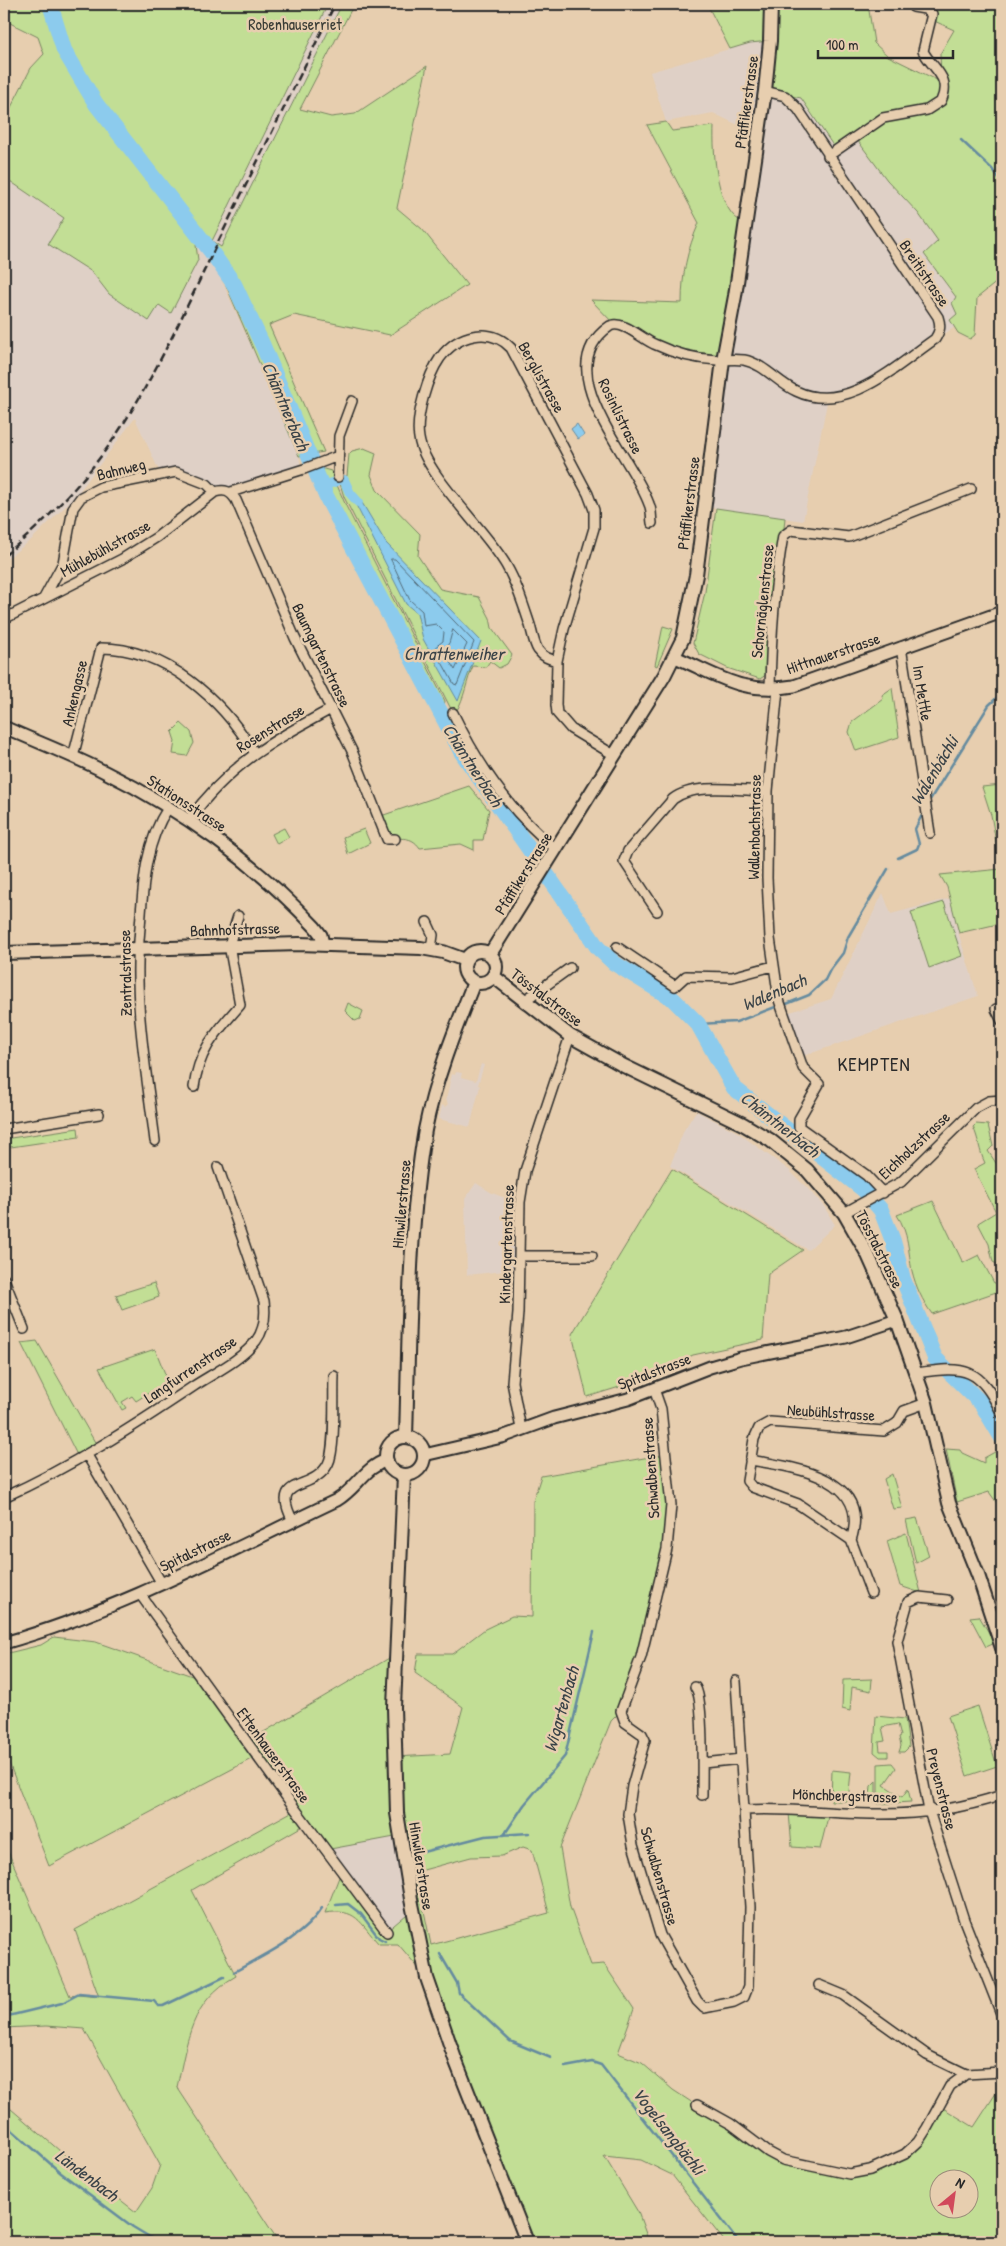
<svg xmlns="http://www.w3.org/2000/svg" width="1006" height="2246" viewBox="0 0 1006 2246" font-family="'Patrick Hand',sans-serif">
  <rect width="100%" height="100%" fill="#e7ceaf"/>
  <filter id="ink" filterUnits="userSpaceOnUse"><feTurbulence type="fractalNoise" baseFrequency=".02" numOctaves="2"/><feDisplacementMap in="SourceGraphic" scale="10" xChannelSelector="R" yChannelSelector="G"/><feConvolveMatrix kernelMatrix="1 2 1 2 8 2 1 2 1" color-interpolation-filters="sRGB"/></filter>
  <g filter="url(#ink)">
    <path fill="#dfd0c6" d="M328 4H342L222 248 212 241Z
      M770 41 765 91 801 98 836 150 855 136 887 180 918 213 938 241 924 254 956 297 957 314 951 320 955 327 880 376 828 398 803 521 703 506 759 129 736 124 713 113 666 122 650 72 750 43Z
      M4 177 64 218 48 244 92 272 109 294 149 320 159 305 171 313 197 263 199 254 195 245 207 250 216 262 219 275 280 409 299 456 301 470 215 492 176 472 161 475 135 418 75 497 31 540 4 561Z
      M883 893 891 914 951 898 955 913V922L978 996 800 1057 784 1014 831 999Z
      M481 1064 484 1065 478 1085 480 1086 470 1127 439 1119 442 1105 445 1107 448 1104 446 1099 452 1074 455 1075 456 1072 462 1073 461 1077 476 1081Z
      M696 1111 737 1132 789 1170 822 1203 835 1225 808 1250 670 1166 684 1130Z
      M476 1183 492 1193 513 1201 514 1270 467 1275 465 1199Z
      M401 1836 413 1909 387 1932 325 1850Z"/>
    <path fill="#c2de95" stroke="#768460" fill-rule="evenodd" d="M4 4H328L212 241 221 247 342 4H354L300 109 331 117 355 114 427 66 397 208 422 229 467 285 390 335 294 315 269 325 324 452 299 456 216 262 207 250 196 245 198 260 171 313 159 305 149 321 109 294 92 272 48 244 64 218 4 177V121L31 68 44 54 38 37 4 20Z
      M707 4H868L874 43 888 56 937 80 941 76 940 54 954 30 930 19 935 4H1002V288L998 281 977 298 975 335 970 339 958 333 950 320 957 314 952 303 956 297 924 254 938 241 918 213 887 180 855 137 836 150 801 98 765 91 770 41 750 43 730 49Z
      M666 122 672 131 714 126C713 152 716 214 745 223L723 360 701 358 614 324 591 300 682 303C682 274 687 250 699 223L647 125Z
      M364 448 376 453 371 475 377 490 420 534 418 556 440 589 479 597 490 618 492 628 512 655 507 664 499 668 490 661 486 667 473 666C466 682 465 697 456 712L451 709 344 497 338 477 347 476 349 454 352 451Z
      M324 469 331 471 346 506 445 701 442 714 427 691 326 496 316 473Z
      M716 508 785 518 770 672 760 679 727 668 699 654 693 643 705 592Z
      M663 626 673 629 657 666 655 665Z
      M892 688 899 737 856 751 849 732 852 722 883 699 882 695Z
      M181 723 191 732 194 743 187 756 173 754 175 741 172 732Z
      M1002 785V923L959 933 947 887 940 875 1001 869 991 815 982 787Z
      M469 786 489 810 483 840H474V850L461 844 420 848C411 835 401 839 387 839L378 817Z
      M284 828 289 837 277 844 272 834Z
      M364 829 370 843 348 854 343 837Z
      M944 902 962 956 929 968 911 912Z
      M348 1003 363 1011 360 1019 355 1021 345 1011Z
      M976 1124 988 1125 993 1146 988 1151 996 1163 1001 1166 1002 1267 993 1262 989 1244 978 1223 996 1212 974 1169 985 1163C979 1151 979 1139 973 1127Z
      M78 1128 79 1137 4 1148V1139Z
      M672 1169 803 1250 768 1274 763 1340 693 1355 639 1381 587 1397 572 1334Z
      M933 1201 963 1263 979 1255 994 1283 1002 1282V1290L932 1314C922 1300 916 1287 912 1271 908 1251 909 1233 897 1215Z
      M154 1283 159 1297 122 1310 116 1295Z
      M37 1341 96 1444 77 1455 21 1343Z
      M155 1349 168 1381 136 1401 132 1396 122 1402 126 1408 122 1410 99 1368Z
      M1002 1448V1500L997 1503 989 1492 957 1502 946 1449 960 1450 962 1453 984 1463V1458Z
      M667 1454V1549L621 1711 611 1721 560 1848 570 1907 591 1965 604 1964 634 2009 618 2053 642 2063 673 2090 768 2152 849 2174 905 2154 938 2105 974 2127 1002 2084V2242H725L672 2175 641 2160 604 2156 638 2212 649 2242H527L427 1978 398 1944H379C359 1922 357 1908 325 1913L341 1872 387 1931 413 1909 400 1836 325 1850 306 1824 192 1890 236 1976C190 2002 188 2039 177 2087L279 2242H4V2103L88 2175 136 2212 152 2188 160 2165 84 2029 46 2026 4 2028V1842L70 1996 78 1995 99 1997 75 1930 295 1810 247 1742 396 1654 395 1757 450 1754 463 1707 415 1673 418 1654H452L485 1629 512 1616 532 1617 533 1501 541 1476ZM523 1847 532 1850 549 1913 431 1945 416 1872 471 1857 502 1856ZM938 2178H968V2208H938Z
      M892 1474 902 1508 893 1509 884 1479Z
      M917 1518 929 1556 916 1563 906 1520Z
      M906 1533 921 1593 900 1586 887 1541Z
      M979 1616 995 1643 986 1647 970 1617Z
      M54 1637 96 1642 195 1677 253 1758 49 1866 4 1750V1654L41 1645Z
      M872 1679 871 1691 852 1687 850 1711 842 1709 843 1680Z
      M978 1706 997 1766 967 1776 948 1716Z
      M876 1716 905 1719 909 1747 904 1752H899L901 1746 899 1737 901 1736 898 1724 882 1727 885 1741 879 1742 880 1751H888V1757H880L874 1752Z
      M892 1763 896 1768 884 1785 902 1797 908 1789 911 1802 878 1804V1764Z
      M832 1770 851 1772 848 1801H831Z
      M876 1781V1802H849L850 1796 873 1798 870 1796 871 1786Z
      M789 1813 828 1817 820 1849 792 1847Z"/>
    <path fill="#8ccbed" stroke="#658b9f" d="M577 424 584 435 578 439 571 429Z
      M361 501 386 543 481 641 458 701 423 639 417 613 406 604 355 503Z"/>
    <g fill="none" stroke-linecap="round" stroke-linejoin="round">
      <path stroke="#526b79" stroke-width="1" d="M391 559H395L474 642 457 685 454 684 434 648 443 641 444 632 436 624 424 626 422 611 410 600Z
        M453 630 467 644 455 670 443 651 449 643Z"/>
      <path stroke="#658b9f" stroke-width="2.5" d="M961 140 992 169 1002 183
        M928 803 989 705 1002 693
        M898 858 917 849 919 844 915 829 923 813
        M784 1005 809 995 825 980 830 970 843 953 848 937 888 869
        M698 1024 736 1022 778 1006
        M504 1835 524 1805 565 1756 594 1632
        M423 1852 485 1836 529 1833
        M336 1905 348 1904 361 1914 379 1938 385 1941
        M440 1954 457 1983 459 1993 510 2041 551 2058
        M234 1972C266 1954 301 1939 322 1908
        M4 2017 62 2003 79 1994 154 2001 158 2006H163L224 1977
        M565 2067 592 2062 601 2065 739 2242
        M4 2123 61 2173 133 2227 158 2242"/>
      <path stroke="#8ccbed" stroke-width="10" d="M341 480H344L350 493 358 502
        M321 486 335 482"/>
      <path stroke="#8ccbed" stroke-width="16" d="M50 4 64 50 96 104 210 250 234 284 263 346 326 496 462 753 598 948 614 963 673 999 698 1024 734 1088 864 1190 881 1210 893 1241 903 1279 935 1358 981 1403 1002 1438"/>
      <defs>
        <path id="minor" d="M828 156 883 118 927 110 941 101C952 77 933 70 923 51L932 14 925 9 913 7
          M338 477 339 436 352 401
          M231 492 304 469 338 456
          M652 523C651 517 652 510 649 504 632 455 546 370 610 326 623 320 642 339 654 344 673 353 696 359 717 360 725 360 735 359 744 360 764 364 778 383 796 391 846 415 896 366 935 339 940 331 941 326 938 317L798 109 785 96 765 91
          M44 598 63 563 73 508 81 497 101 487 176 472 207 484 215 492
          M4 619 122 559 157 537 215 492C225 489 230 491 236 500L295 638 352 751 387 839H395
          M901 647 930 833
          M557 661C549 659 543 657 538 650 534 644 532 632 530 625 523 604 517 584 506 565 486 530 424 474 419 438 415 417 428 375 440 358 458 334 490 326 511 348L588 494 594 510V528L564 629 557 661 556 705 557 713 571 729 614 755
          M770 689C771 638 774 587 783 536L791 530 849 537 971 489
          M778 689 768 791 767 878 770 938 779 1000 803 1068 819 1084 799 1119V1127L866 1175 883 1193
          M453 713C478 765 511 813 556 849
          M73 757 101 648C166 648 222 700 254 752
          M188 821C231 763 269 743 331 709
          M657 911 624 861 628 851 673 799C694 782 742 791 768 791
          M427 922 433 935 431 949
          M617 947 675 986 686 976 732 977 773 966
          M524 1001 570 968
          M996 1009 1002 1021
          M194 1087C199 1049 216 1033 240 1005L229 945 238 916
          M4 1129 99 1114
          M155 1141C147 1075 134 1007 139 940 143 896 142 847 168 808
          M844 1213 901 1182 976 1108 989 1101 1002 1100
          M519 1256H592
          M4 1279 24 1329
          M917 1373C966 1366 979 1367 1002 1414
          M654 1389 661 1409 671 1505 667 1549 641 1657 621 1711 625 1722 642 1734 645 1740 632 1786 628 1814 633 1845 660 1935 697 2001 704 2008 734 2002 744 1997 748 1987 750 1907 736 1681
          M521 1429 512 1382 518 1313 520 1202 525 1171 570 1036
          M87 1455 162 1584
          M750 1460C793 1467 872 1477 851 1540
          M4 1497C71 1467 133 1427 194 1386 214 1373 241 1360 256 1341 265 1329 266 1316 264 1301L218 1167
          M293 1521C269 1475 313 1493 328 1464 336 1449 333 1396 334 1376
          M871 1593 851 1540 798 1504 752 1487 747 1481 754 1439 759 1428 770 1422 884 1431 897 1423 904 1411 926 1403
          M140 1594 296 1810 387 1932
          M947 1600 919 1597 908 1602 897 1641 929 1811 964 1920 1002 2016
          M695 1687C704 1696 702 1779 702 1795
          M703 1763 741 1759
          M745 1810C788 1807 828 1814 871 1814 914 1815 961 1809 1002 1795
          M819 1985 843 1995 927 2055 966 2074
          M697 2105 731 2124 768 2152 783 2160 849 2174 870 2170 905 2154 918 2142 927 2128 950 2086 966 2074 1002 2072"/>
        <path id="tertiary" d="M675 657C720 676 742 695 794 686L1002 612
          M4 727C37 742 72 755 105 772 182 810 256 864 315 927L321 935 323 944
          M424 1455 502 1437 554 1418 628 1399 710 1367 741 1358 846 1337 897 1320
          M4 1643C121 1610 227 1552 337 1500 356 1489 365 1467 387 1460"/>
        <path id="secondary" d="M464 967a16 16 0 1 1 32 0a16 16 0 1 1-32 0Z
          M4 953 299 944 421 948 443 952 465 960
          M490 954 664 676 683 638 696 575 723 360 735 296 765 91 770 41 771 4
          M493 976 570 1036 624 1066 743 1124 770 1140 807 1170 844 1213 868 1255 897 1320 926 1403 949 1503 978 1575 1002 1648
          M406 1437C409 1339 408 1227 425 1130 435 1079 455 1030 474 982
          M386 1456a19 19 0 1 1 38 0a19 19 0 1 1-38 0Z
          M404 1475 394 1707 397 1813 411 1899 427 1978 455 2059 527 2242"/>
      </defs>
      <use href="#minor" stroke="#2b2b2b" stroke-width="12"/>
      <use href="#tertiary" stroke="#2b2b2b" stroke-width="15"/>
      <use href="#secondary" stroke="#2b2b2b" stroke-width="16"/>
      <use href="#minor" stroke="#e7ceaf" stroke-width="9"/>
      <use href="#tertiary" stroke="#e7ceaf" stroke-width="11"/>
      <use href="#secondary" stroke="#e7ceaf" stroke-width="12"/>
      <path stroke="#2b2b2b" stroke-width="2.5" stroke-dasharray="8 4" stroke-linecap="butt" d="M4 556C44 523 80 486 110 444 153 382 184 312 217 244 256 164 296 84 335 4"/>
    </g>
  </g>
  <g text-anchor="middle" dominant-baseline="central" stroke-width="5" stroke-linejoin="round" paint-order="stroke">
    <g font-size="16" fill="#3a3d36" stroke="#e7ceaf">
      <text x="295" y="24">Robenhauserriet</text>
    </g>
    <g font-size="16" fill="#2b2b2b" stroke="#e7ceaf">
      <text transform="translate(746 102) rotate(-82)">Pfäffikerstrasse</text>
      <text transform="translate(925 273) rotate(56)">Breitistrasse</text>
      <text transform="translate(542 377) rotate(61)">Berglistrasse</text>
      <text transform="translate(621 416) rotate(64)">Rosinlistrasse</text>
      <text transform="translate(121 469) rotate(-14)">Bahnweg</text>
      <text transform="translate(688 503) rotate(-83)">Pfäffikerstrasse</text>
      <text transform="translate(105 548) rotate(-29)">Mühlebühlstrasse</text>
      <text transform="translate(762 601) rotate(-84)">Schornäglenstrasse</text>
      <text transform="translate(833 653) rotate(-19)">Hittnauerstrasse</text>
      <text transform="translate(322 655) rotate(64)">Baumgartenstrasse</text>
      <text transform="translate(74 693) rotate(-77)">Ankengasse</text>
      <text transform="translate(923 693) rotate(81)">Im Mettle</text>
      <text transform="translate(270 728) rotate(-32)">Rosenstrasse</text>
      <text transform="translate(187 803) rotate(33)">Stationsstrasse</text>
      <text transform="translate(754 827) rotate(-89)">Wallenbachstrasse</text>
      <text transform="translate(523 873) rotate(-58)">Pfäffikerstrasse</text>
      <text transform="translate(235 929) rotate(-2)">Bahnhofstrasse</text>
      <text transform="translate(125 973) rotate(-91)">Zentralstrasse</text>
      <text transform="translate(547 997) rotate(37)">Tösstalstrasse</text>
      <text transform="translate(914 1145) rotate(-43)">Eichholzstrasse</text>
      <text transform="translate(401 1204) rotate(-85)">Hinwilerstrasse</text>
      <text transform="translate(506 1244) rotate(-88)">Kindergartenstrasse</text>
      <text transform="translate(880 1249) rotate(63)">Tösstalstrasse</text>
      <text transform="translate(190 1369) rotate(-34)">Langfurrenstrasse</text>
      <text transform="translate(654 1371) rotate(-21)">Spitalstrasse</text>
      <text transform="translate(831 1412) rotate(4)">Neubühlstrasse</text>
      <text transform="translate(650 1468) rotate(-94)">Schwalbenstrasse</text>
      <text transform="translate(195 1550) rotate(-26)">Spitalstrasse</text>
      <text transform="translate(274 1755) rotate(54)">Ettenhauserstrasse</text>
      <text transform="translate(942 1789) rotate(76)">Preyenstrasse</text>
      <text transform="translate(845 1795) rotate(2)">Mönchbergstrasse</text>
      <text transform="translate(422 1866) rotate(81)">Hinwilerstrasse</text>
      <text transform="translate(660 1876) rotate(74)">Schwalbenstrasse</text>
    </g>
    <g font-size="18" font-style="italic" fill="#3a4348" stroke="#e7ceaf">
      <text transform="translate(286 406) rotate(67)">Chämtnerbach</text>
      <text x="454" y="653">Chrattenweiher</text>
      <text transform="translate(473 765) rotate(57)">Chämtnerbach</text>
      <text transform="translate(934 770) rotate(-59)">Walenbächli</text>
      <text transform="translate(774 992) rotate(-23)">Walenbach</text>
      <text transform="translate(780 1124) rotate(38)">Chämtnerbach</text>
      <text transform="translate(561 1709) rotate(-74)">Wigartenbach</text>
      <text transform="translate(669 2131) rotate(52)">Vogelsangbächli</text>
      <text transform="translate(87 2175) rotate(37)">Ländenbach</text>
    </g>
    <g font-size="19" letter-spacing="1" fill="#2b2b2b" stroke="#e7ceaf">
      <text x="874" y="1064">KEMPTEN</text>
    </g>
  </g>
  <rect width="1006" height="2246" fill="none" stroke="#e7ceaf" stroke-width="20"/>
  <rect x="10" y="10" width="986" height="2226" fill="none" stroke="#2b2b2b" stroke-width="2" filter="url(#ink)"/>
  <g transform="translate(954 2194) rotate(29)"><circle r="24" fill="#e7ceaf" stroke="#9c8d7a"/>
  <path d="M0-4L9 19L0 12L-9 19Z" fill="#d1495b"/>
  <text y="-8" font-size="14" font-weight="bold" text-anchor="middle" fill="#2b2b2b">N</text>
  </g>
  <path d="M818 50v8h135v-8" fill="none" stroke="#2b2b2b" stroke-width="2.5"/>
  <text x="826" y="50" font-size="15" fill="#2b2b2b" stroke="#e7ceaf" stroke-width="4" paint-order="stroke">100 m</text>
</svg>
